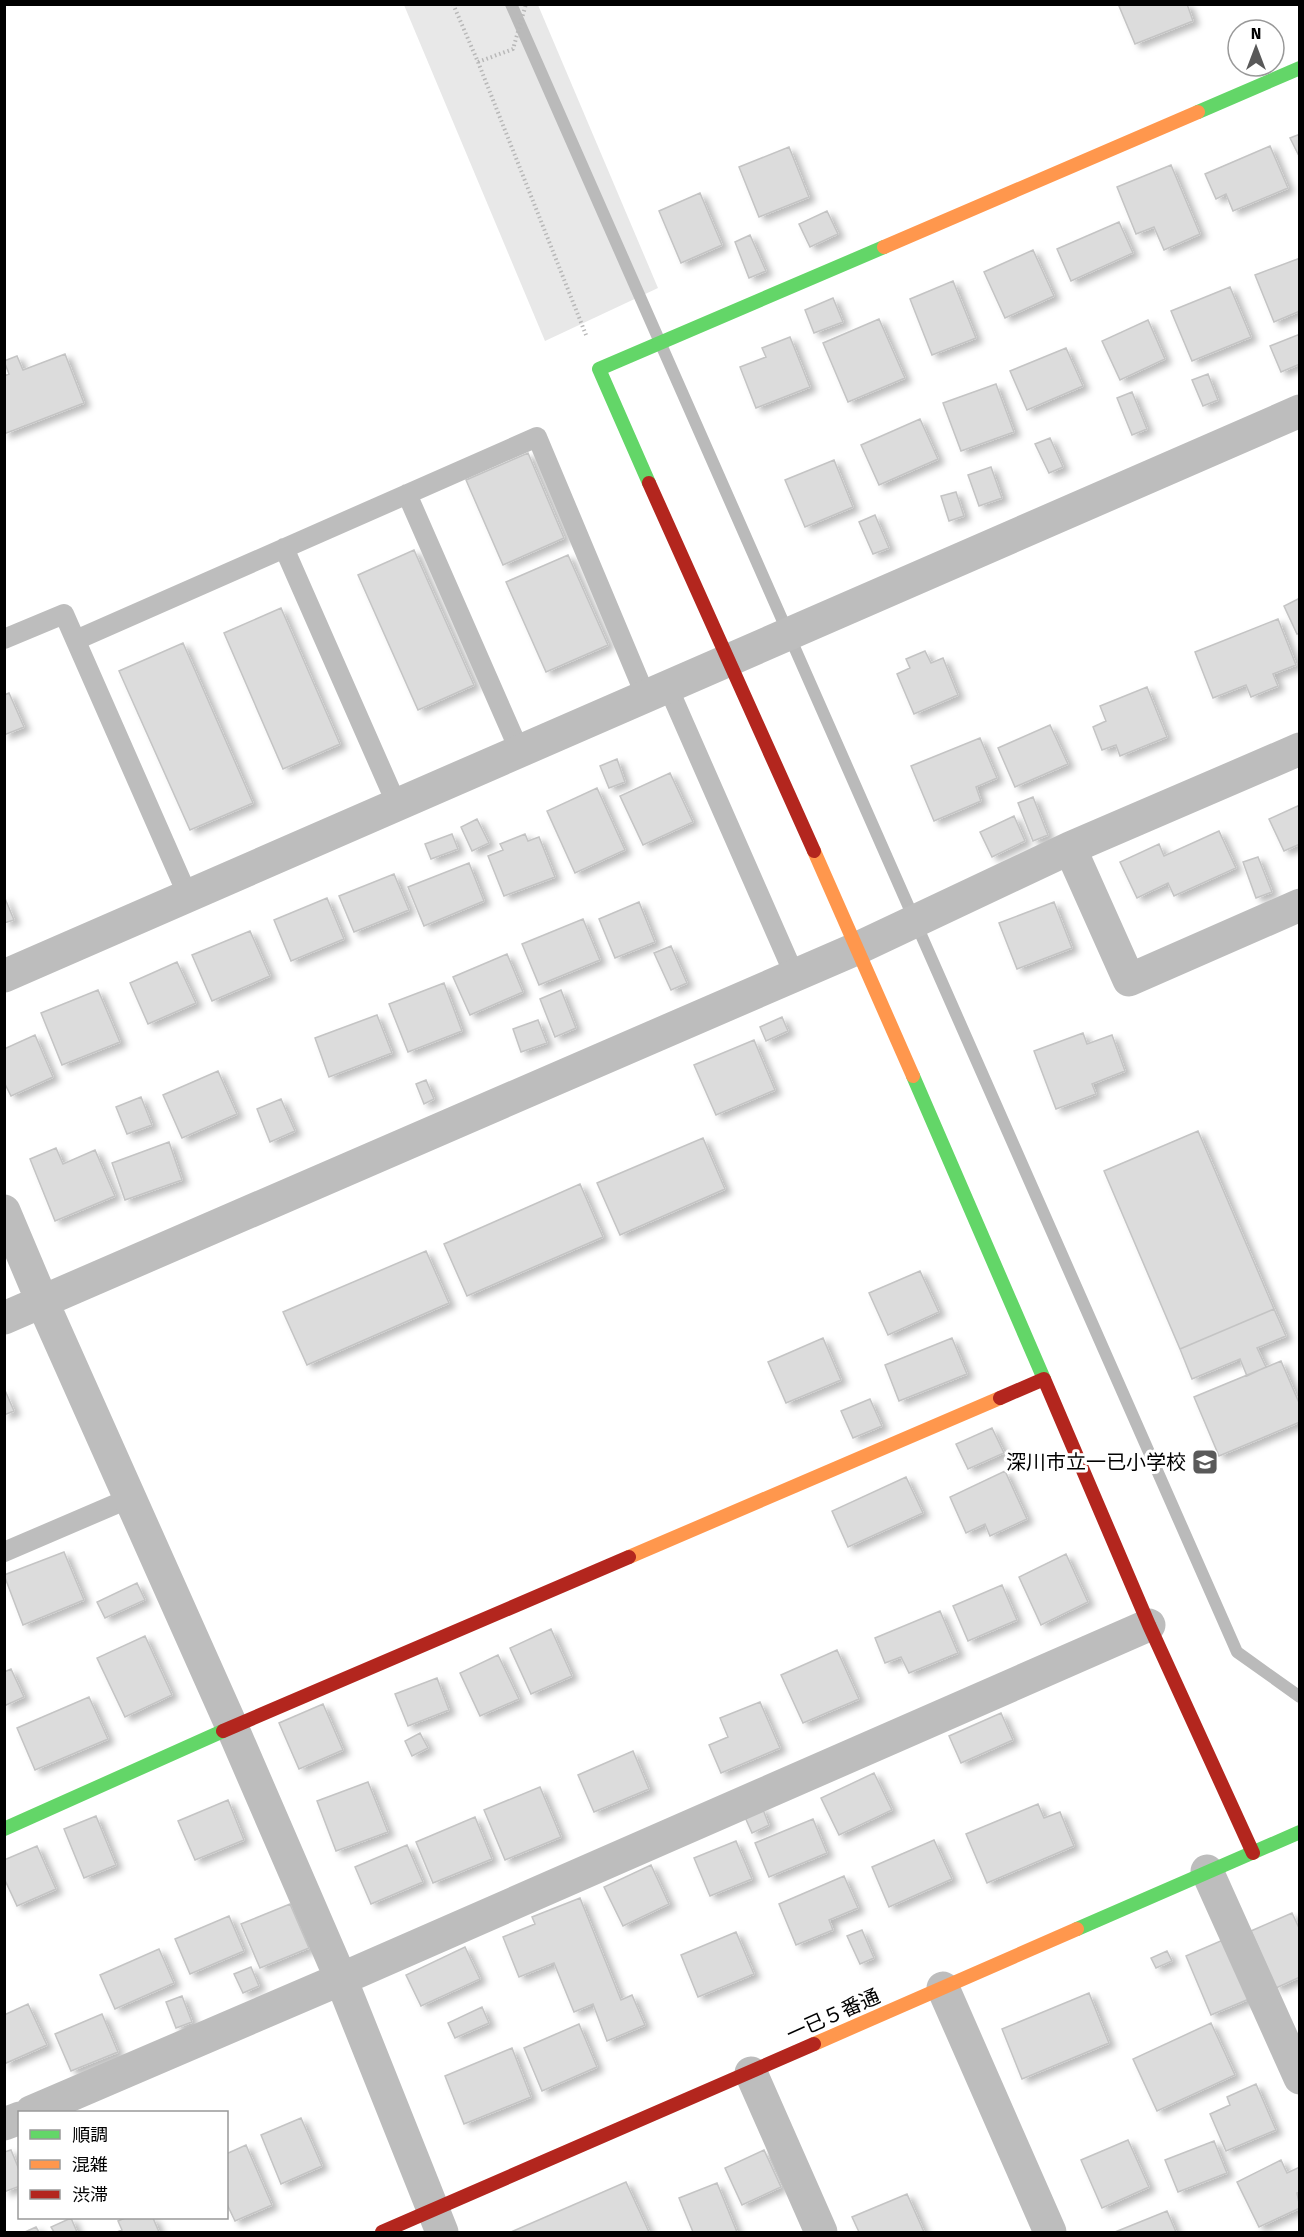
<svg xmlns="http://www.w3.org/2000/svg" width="1304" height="2237" viewBox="0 0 1304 2237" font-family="'Fira Sans','Noto Sans JP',sans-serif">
  <defs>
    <filter id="shadow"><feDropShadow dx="6" dy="4" stdDeviation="3" flood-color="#0004"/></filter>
  </defs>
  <rect width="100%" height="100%" fill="#fff"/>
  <path fill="#e8e8e8" d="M404 5H538L658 288 545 341Z"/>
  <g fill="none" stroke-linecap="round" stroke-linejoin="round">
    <path stroke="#bababa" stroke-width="12" d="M511 4 1237 1652 1300 1697"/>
  </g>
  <path fill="#dcdcdc" stroke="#c4c4c4" stroke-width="1.5" filter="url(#shadow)" d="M1123 4H1187L1193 21 1135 44 1119 6Z
    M1300 134V158L1290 138Z
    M1270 146 1288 188 1233 211 1226 194 1216 199 1205 174Z
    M789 147 809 197 759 217 739 167Z
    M1171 165 1200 234 1164 250 1154 227 1136 234 1117 187Z
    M700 193 722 245 681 263 659 211Z
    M827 211 838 234 810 247 799 224Z
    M1119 222 1133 253 1071 281 1057 249Z
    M750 235 766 271 749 278 735 242Z
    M1033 250 1054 296 1005 318 984 272Z
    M1300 258V311L1274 322 1255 275Z
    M953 281 976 338 932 355 910 299Z
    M1230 287 1251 337 1192 361 1171 311Z
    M833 298 843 322 814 333 805 310Z
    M879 319 905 378 848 402 823 343Z
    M1148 320 1165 359 1120 380 1102 341Z
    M1300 334V364L1281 372 1270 346Z
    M790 337 810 387 756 408 740 367 766 357 762 348Z
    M1066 348 1083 386 1027 410 1010 371Z
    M65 354 84 403 4 434V376L9 374 4 361 17 356 23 370Z
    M1208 374 1218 400 1203 406 1192 380Z
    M996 384 1014 432 961 451 943 403Z
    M1132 392 1147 429 1132 435 1117 398Z
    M920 419 938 459 879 485 861 445Z
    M1050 438 1063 467 1049 473 1035 444Z
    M528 453 564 538 503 565 466 480Z
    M834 460 853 507 805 527 785 480Z
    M991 467 1002 498 979 506 968 475Z
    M956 492 964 516 949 521 941 496Z
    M875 515 889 548 873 554 859 522Z
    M414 550 474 685 418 710 358 575Z
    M568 555 608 645 546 672 506 582Z
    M1300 598V633L1297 634 1284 606Z
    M281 608 340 744 283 769 224 633Z
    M1278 619 1296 665 1273 674 1278 686 1251 697 1246 685 1213 698 1195 652Z
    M183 643 253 803 190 830 119 671Z
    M925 651 931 663 943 658 958 695 914 714 897 674 910 668 906 659Z
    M1147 687 1167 737 1120 756 1116 745 1102 750 1093 727 1106 721 1100 706Z
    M9 693 24 727 4 735V695Z
    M1050 725 1068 764 1015 787 998 748Z
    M980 738 997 778 976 787 981 801 934 821 911 766Z
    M617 759 625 782 609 788 600 766Z
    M670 773 693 822 643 845 620 796Z
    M597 788 625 850 575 873 547 811Z
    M1033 797 1048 835 1033 841 1018 803Z
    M1300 805V844L1284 851 1269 819Z
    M1014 816 1025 841 992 857 980 832Z
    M477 819 489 843 472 851 461 827Z
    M1219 831 1236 868 1174 896 1168 883 1137 898 1120 862 1159 844 1164 856Z
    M452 834 458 849 431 859 425 844Z
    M525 834 528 841 539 837 555 877 504 896 488 856 503 850 500 844Z
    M1258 857 1272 892 1256 898 1243 862Z
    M469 863 484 901 424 926 408 887Z
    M394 874 409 910 354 932 339 896Z
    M4 896 14 920 4 923Z
    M327 898 344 939 291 961 274 920Z
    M639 902 655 942 615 958 599 919Z
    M1054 902 1072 948 1017 969 999 923Z
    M583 919 600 960 539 985 522 944Z
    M250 931 270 976 212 1001 192 955Z
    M671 946 687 983 671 990 654 953Z
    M507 954 523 992 470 1015 453 977Z
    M177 962 196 1003 148 1024 130 983Z
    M444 983 462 1031 408 1052 389 1004Z
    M98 990 120 1042 62 1065 41 1013Z
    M561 990 576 1028 555 1037 540 999Z
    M377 1015 392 1053 329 1077 315 1038Z
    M782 1017 788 1031 766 1041 760 1027Z
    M538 1020 547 1043 521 1052 513 1029Z
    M1083 1033 1087 1044 1112 1035 1125 1071 1092 1084 1096 1094 1056 1109 1034 1051Z
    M35 1035 53 1077 11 1096 4 1082V1049Z
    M754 1040 775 1090 716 1115 694 1065Z
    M218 1071 237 1114 182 1138 163 1095Z
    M426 1080 434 1099 424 1104 416 1084Z
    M141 1097 152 1125 127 1134 116 1107Z
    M281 1099 295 1131 270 1142 257 1109Z
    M1198 1131 1274 1309 1180 1349 1104 1171Z
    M703 1138 725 1189 620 1235 597 1183Z
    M169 1142 182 1180 125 1200 112 1163Z
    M56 1148 63 1164 95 1150 115 1196 55 1221 30 1159Z
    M580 1184 603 1237 467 1296 444 1244Z
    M426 1251 449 1303 307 1365 283 1312Z
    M920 1271 939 1312 888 1335 869 1293Z
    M1274 1309 1286 1336 1257 1348 1266 1367 1247 1376 1240 1359 1192 1379 1180 1349Z
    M823 1338 841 1380 786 1403 768 1362Z
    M952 1338 967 1374 899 1401 885 1365Z
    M1281 1361 1300 1405V1422L1219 1456 1194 1397Z
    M4 1388 14 1411 4 1415Z
    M870 1399 882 1426 853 1438 841 1411Z
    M992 1428 1004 1453 968 1469 956 1444Z
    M1005 1471 1027 1519 990 1536 985 1524 966 1533 950 1497Z
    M906 1477 923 1513 848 1547 832 1511Z
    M64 1552 84 1600 23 1625 4 1575Z
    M1066 1554 1088 1602 1041 1625 1019 1577Z
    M137 1583 145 1600 105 1618 97 1602Z
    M1002 1585 1017 1620 968 1641 953 1606Z
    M940 1611 958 1653 909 1673 901 1657 885 1663 875 1638Z
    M551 1629 572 1676 531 1694 510 1648Z
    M145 1636 172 1695 125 1717 97 1658Z
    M837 1650 859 1699 803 1723 781 1675Z
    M498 1655 519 1699 480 1716 460 1673Z
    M11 1669 24 1697 4 1706V1672Z
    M437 1678 449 1710 408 1726 395 1694Z
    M89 1697 108 1739 35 1770 17 1728Z
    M760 1702 780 1748 721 1773 709 1745 728 1737 720 1718Z
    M323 1704 343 1750 299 1769 279 1723Z
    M1001 1713 1013 1740 961 1763 949 1736Z
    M420 1733 428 1748 412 1756 405 1741Z
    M633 1751 649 1789 594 1812 578 1775Z
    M874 1773 892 1810 839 1835 821 1798Z
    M368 1782 388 1832 336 1851 317 1801Z
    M540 1787 561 1837 505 1860 484 1810Z
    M228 1800 244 1840 195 1860 178 1821Z
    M1038 1804 1044 1818 1060 1812 1074 1846 987 1883 966 1834Z
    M762 1807 769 1825 752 1833 744 1815Z
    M96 1816 116 1865 84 1878 64 1829Z
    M475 1817 492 1859 433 1883 416 1842Z
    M813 1819 827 1853 769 1877 755 1843Z
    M934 1840 952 1879 889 1907 872 1867Z
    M736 1841 752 1879 710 1896 694 1858Z
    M407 1845 423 1882 371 1904 355 1867Z
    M37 1846 56 1889 17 1906 4 1878V1860Z
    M651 1865 669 1904 623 1926 604 1887Z
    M844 1876 858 1908 829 1920 833 1930 796 1945 779 1904Z
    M580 1898 621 2000 632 1995 645 2025 607 2041 593 2004 574 2012 554 1963 519 1977 503 1937 535 1924 532 1917Z
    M290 1904 309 1948 260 1968 241 1924Z
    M1292 1913 1300 1930V1977L1276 1988 1251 1931Z
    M229 1916 244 1951 190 1974 175 1939Z
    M862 1930 874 1958 860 1964 847 1936Z
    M736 1932 754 1974 698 1997 681 1955Z
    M1223 1940 1249 1999 1211 2015 1186 1956Z
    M465 1947 480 1979 421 2006 406 1975Z
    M159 1949 174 1983 115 2009 100 1975Z
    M1167 1951 1172 1961 1156 1968 1151 1958Z
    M251 1967 259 1986 243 1993 234 1974Z
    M1089 1993 1109 2043 1022 2079 1002 2029Z
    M182 1996 192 2022 176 2028 166 2002Z
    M28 2004 47 2045 4 2064V2015Z
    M482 2007 489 2023 455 2038 448 2023Z
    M102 2014 118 2052 71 2071 55 2034Z
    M1211 2023 1235 2075 1157 2111 1133 2059Z
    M579 2024 597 2067 542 2091 524 2048Z
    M512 2048 531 2097 464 2124 445 2076Z
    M1256 2084 1276 2130 1226 2151 1210 2114 1230 2105 1227 2097Z
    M301 2118 322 2166 281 2184 261 2135Z
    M1128 2140 1149 2187 1102 2208 1081 2160Z
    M1214 2141 1227 2173 1178 2192 1165 2160Z
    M246 2145 272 2205 235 2221 226 2202V2154Z
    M11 2150 20 2172V2186L4 2192V2152Z
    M764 2150 781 2187 742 2205 725 2168Z
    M1281 2160 1287 2173 1300 2167V2192L1297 2193 1300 2208 1259 2227 1237 2182Z
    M626 2182 649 2232H511Z
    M717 2183 737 2232H693L679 2198Z
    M907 2194 924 2232H859L852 2217Z
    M1167 2211 1176 2232H1115Z
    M71 2218 77 2232H54L51 2227Z
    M125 2218H153L159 2232H117L122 2230 118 2221Z
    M36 2227 39 2232H25Z"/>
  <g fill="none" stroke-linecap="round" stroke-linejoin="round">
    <path stroke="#b8b8b8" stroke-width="4" stroke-dasharray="1.5 3" stroke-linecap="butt" d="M453 4 478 62 586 335
      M478 62 513 49 526 4"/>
    <path stroke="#bdbdbd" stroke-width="20" d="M407 494 520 752
      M284 548 397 805
      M4 639 64 614 188 896
      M76 640 537 437 646 697
      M668 687 794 974
      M4 1552 130 1498"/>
    <path stroke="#bdbdbd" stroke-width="33" d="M1070 848 1129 980 1300 905
      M4 976 1300 411
      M4 1211 42 1301 232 1727 341 1979 442 2232
      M4 1318 858 948 1070 848 1300 749
      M1207 1871 1300 2078
      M943 1988 1050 2232
      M751 2073 821 2232
      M31 2112 341 1979 1149 1625
      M4 2124 20 2118"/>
    <path stroke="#63d668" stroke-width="14" d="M1198 112 1300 68
      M649 483 599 369 884 247
      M913 1076 1044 1379
      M4 1829 223 1731
      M1077 1929 1300 1832"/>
    <path stroke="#ff974d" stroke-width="14" d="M884 247 1198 112
      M814 851 913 1076
      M629 1557 1000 1398
      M814 2044 1077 1929"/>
    <path stroke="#b3261e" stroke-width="14" d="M649 483 814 851
      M1000 1398 1044 1379 1149 1625 1253 1853
      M223 1731 629 1557
      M382 2232 814 2044"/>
  </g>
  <defs>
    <symbol id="school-square" viewBox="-11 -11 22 22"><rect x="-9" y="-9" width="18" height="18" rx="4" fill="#595959" stroke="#fff"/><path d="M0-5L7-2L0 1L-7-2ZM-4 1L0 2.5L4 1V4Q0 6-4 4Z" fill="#fff"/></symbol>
  </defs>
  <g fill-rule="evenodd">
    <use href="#school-square" x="1190" y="1447" width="30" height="30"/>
  </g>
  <g text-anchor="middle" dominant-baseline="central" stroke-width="6" stroke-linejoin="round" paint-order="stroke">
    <g font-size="20" fill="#000" stroke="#fff" text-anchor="end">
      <text x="1186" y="1462">深川市立一已小学校</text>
    </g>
    <g font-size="20" fill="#000" stroke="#fff">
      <text transform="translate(833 2015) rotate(-24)">一已５番通</text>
    </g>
  </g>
  <rect width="1304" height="2237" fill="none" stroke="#000000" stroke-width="12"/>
  <rect x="18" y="2111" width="210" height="108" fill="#ffffff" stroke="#999999" stroke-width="1.5"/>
  <rect x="30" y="2130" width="30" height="9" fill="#63d668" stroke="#999999" stroke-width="1.5"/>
  <text x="72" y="2141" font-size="18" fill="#000000">順調</text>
  <rect x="30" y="2160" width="30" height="9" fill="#ff974d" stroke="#999999" stroke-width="1.5"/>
  <text x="72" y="2171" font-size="18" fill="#000000">混雑</text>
  <rect x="30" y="2190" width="30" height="9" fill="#b3261e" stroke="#999999" stroke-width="1.5"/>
  <text x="72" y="2201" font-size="18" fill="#000000">渋滞</text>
  <g transform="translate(1256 48)"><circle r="28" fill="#ffffff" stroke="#999999" stroke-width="1.5"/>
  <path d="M0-4.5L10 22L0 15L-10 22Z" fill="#595959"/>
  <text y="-9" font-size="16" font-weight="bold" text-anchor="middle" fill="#000000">N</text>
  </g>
</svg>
